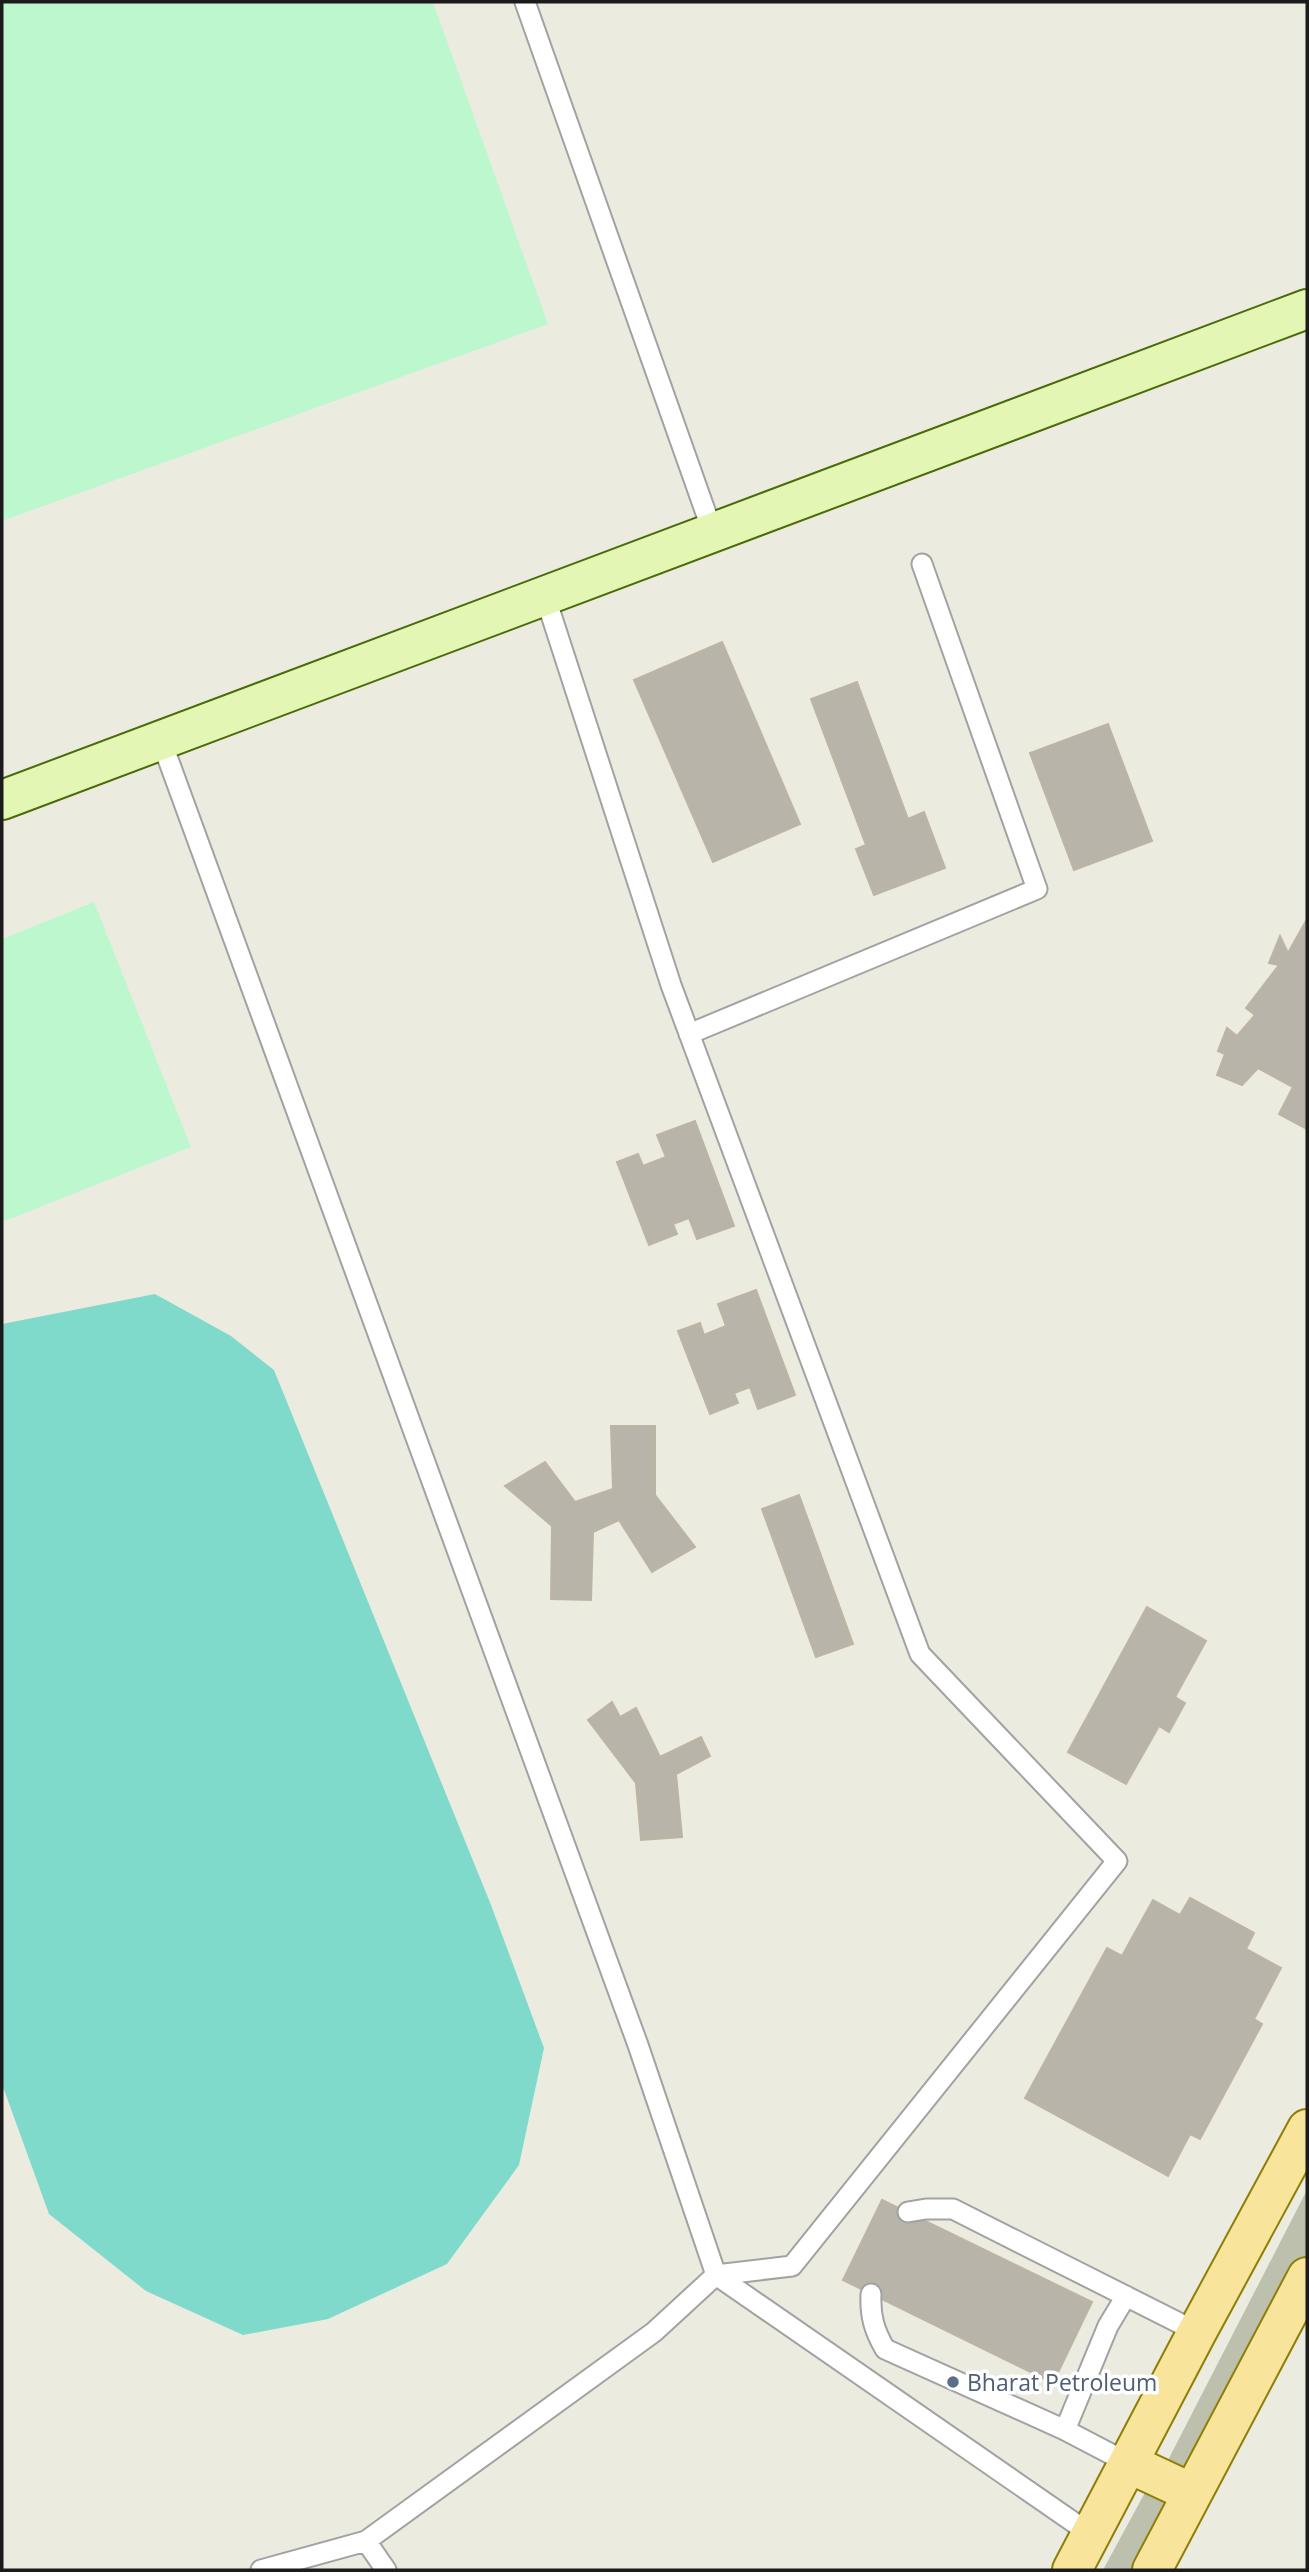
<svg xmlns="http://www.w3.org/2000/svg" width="1309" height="2572" viewBox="0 0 1309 2572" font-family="'Open Sans',sans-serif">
  <rect width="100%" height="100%" fill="#ecebe0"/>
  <path fill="#bcc0ac" d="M1307 2190V2255L1188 2482 1166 2464Z
    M1154 2476 1183 2495 1145 2570H1103Z"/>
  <path fill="#bdf7ce" d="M2 2H433L548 324 2 521Z
    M94 902 191 1147 2 1222V939Z"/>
  <path fill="#80dacb" d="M155 1294 231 1336 274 1370 491 1905 544 2048 519 2165 447 2264 328 2319 243 2335 146 2291 49 2214 2 2084V1324Z"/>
  <path fill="#b8b4aa" stroke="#bdb4a3" stroke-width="2" d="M722 642 800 824 713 862 634 680Z
    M857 682 908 819 924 812 945 868 874 895 856 849 866 845 811 699Z
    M1108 724 1152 841 1074 870 1030 753Z
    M1307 919V1129L1279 1114 1293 1087 1258 1068 1242 1085 1217 1075 1225 1054 1218 1051 1227 1028 1237 1036 1255 1015 1246 1008 1279 965 1269 963 1280 936 1288 953Z
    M695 1121 734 1226 697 1239 689 1218 673 1224 677 1234 649 1245 617 1162 638 1154 643 1166 666 1157 657 1135Z
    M756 1290 795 1395 758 1409 750 1387 734 1393 738 1403 710 1414 678 1331 700 1323 704 1335 726 1326 718 1304Z
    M611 1426H655V1495L695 1547 652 1572 619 1520 593 1532 591 1600 551 1599 552 1526 505 1486 545 1462 575 1502 613 1489Z
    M799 1495 853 1644 816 1657 762 1509Z
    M1147 1607 1206 1641 1175 1697 1185 1703 1169 1732 1159 1726 1126 1784 1068 1752Z
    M612 1702 620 1717 636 1708 660 1757 701 1737 710 1756 676 1774 682 1837 641 1840 636 1783 588 1720Z
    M1190 1898 1254 1933 1246 1949 1281 1968 1254 2019 1262 2024 1200 2139 1190 2134 1168 2176 1025 2098 1107 1948 1122 1956 1153 1900 1180 1915Z
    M882 2200 1092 2302 1053 2383 843 2280Z"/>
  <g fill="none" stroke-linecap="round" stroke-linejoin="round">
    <defs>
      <path id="lane" d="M525 2 713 533
        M545 596 671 985 920 1654 1117 1861 792 2266 716 2275
        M161 740 638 2045 716 2275 654 2332 366 2541 261 2570
        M689 1034 1037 889 922 564
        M908 2212 926 2209H953L1197 2332
        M716 2275 1092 2535
        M871 2294C870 2316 874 2330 885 2349L1065 2430 1130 2464
        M1065 2430 1108 2326 1126 2296
        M366 2541 386 2570"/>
      <path id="secondary" d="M2 800 1307 309"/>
      <path id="primary" d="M1130 2464 1192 2493
        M1072 2570 1197 2332 1307 2129
        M1152 2570 1307 2277"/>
    </defs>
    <use href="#lane" stroke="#a2a2a2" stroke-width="23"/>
    <use href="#secondary" stroke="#4b6b08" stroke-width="42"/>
    <use href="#primary" stroke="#8d7e05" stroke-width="42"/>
    <use href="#lane" stroke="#fff" stroke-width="19"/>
    <use href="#secondary" stroke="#e4f6b4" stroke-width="38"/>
    <use href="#primary" stroke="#f8e49a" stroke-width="38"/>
  </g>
  <circle fill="#5c6f8a" stroke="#fff" stroke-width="2.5" cx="953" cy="2382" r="7"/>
  <g text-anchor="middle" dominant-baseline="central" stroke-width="7" stroke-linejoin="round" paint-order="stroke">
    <g font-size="23" fill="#4e5e75" stroke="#fff" text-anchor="start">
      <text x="967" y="2382">Bharat Petroleum</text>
    </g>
  </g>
  <rect width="1309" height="2572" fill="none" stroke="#1b1b1b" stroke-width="7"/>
</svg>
